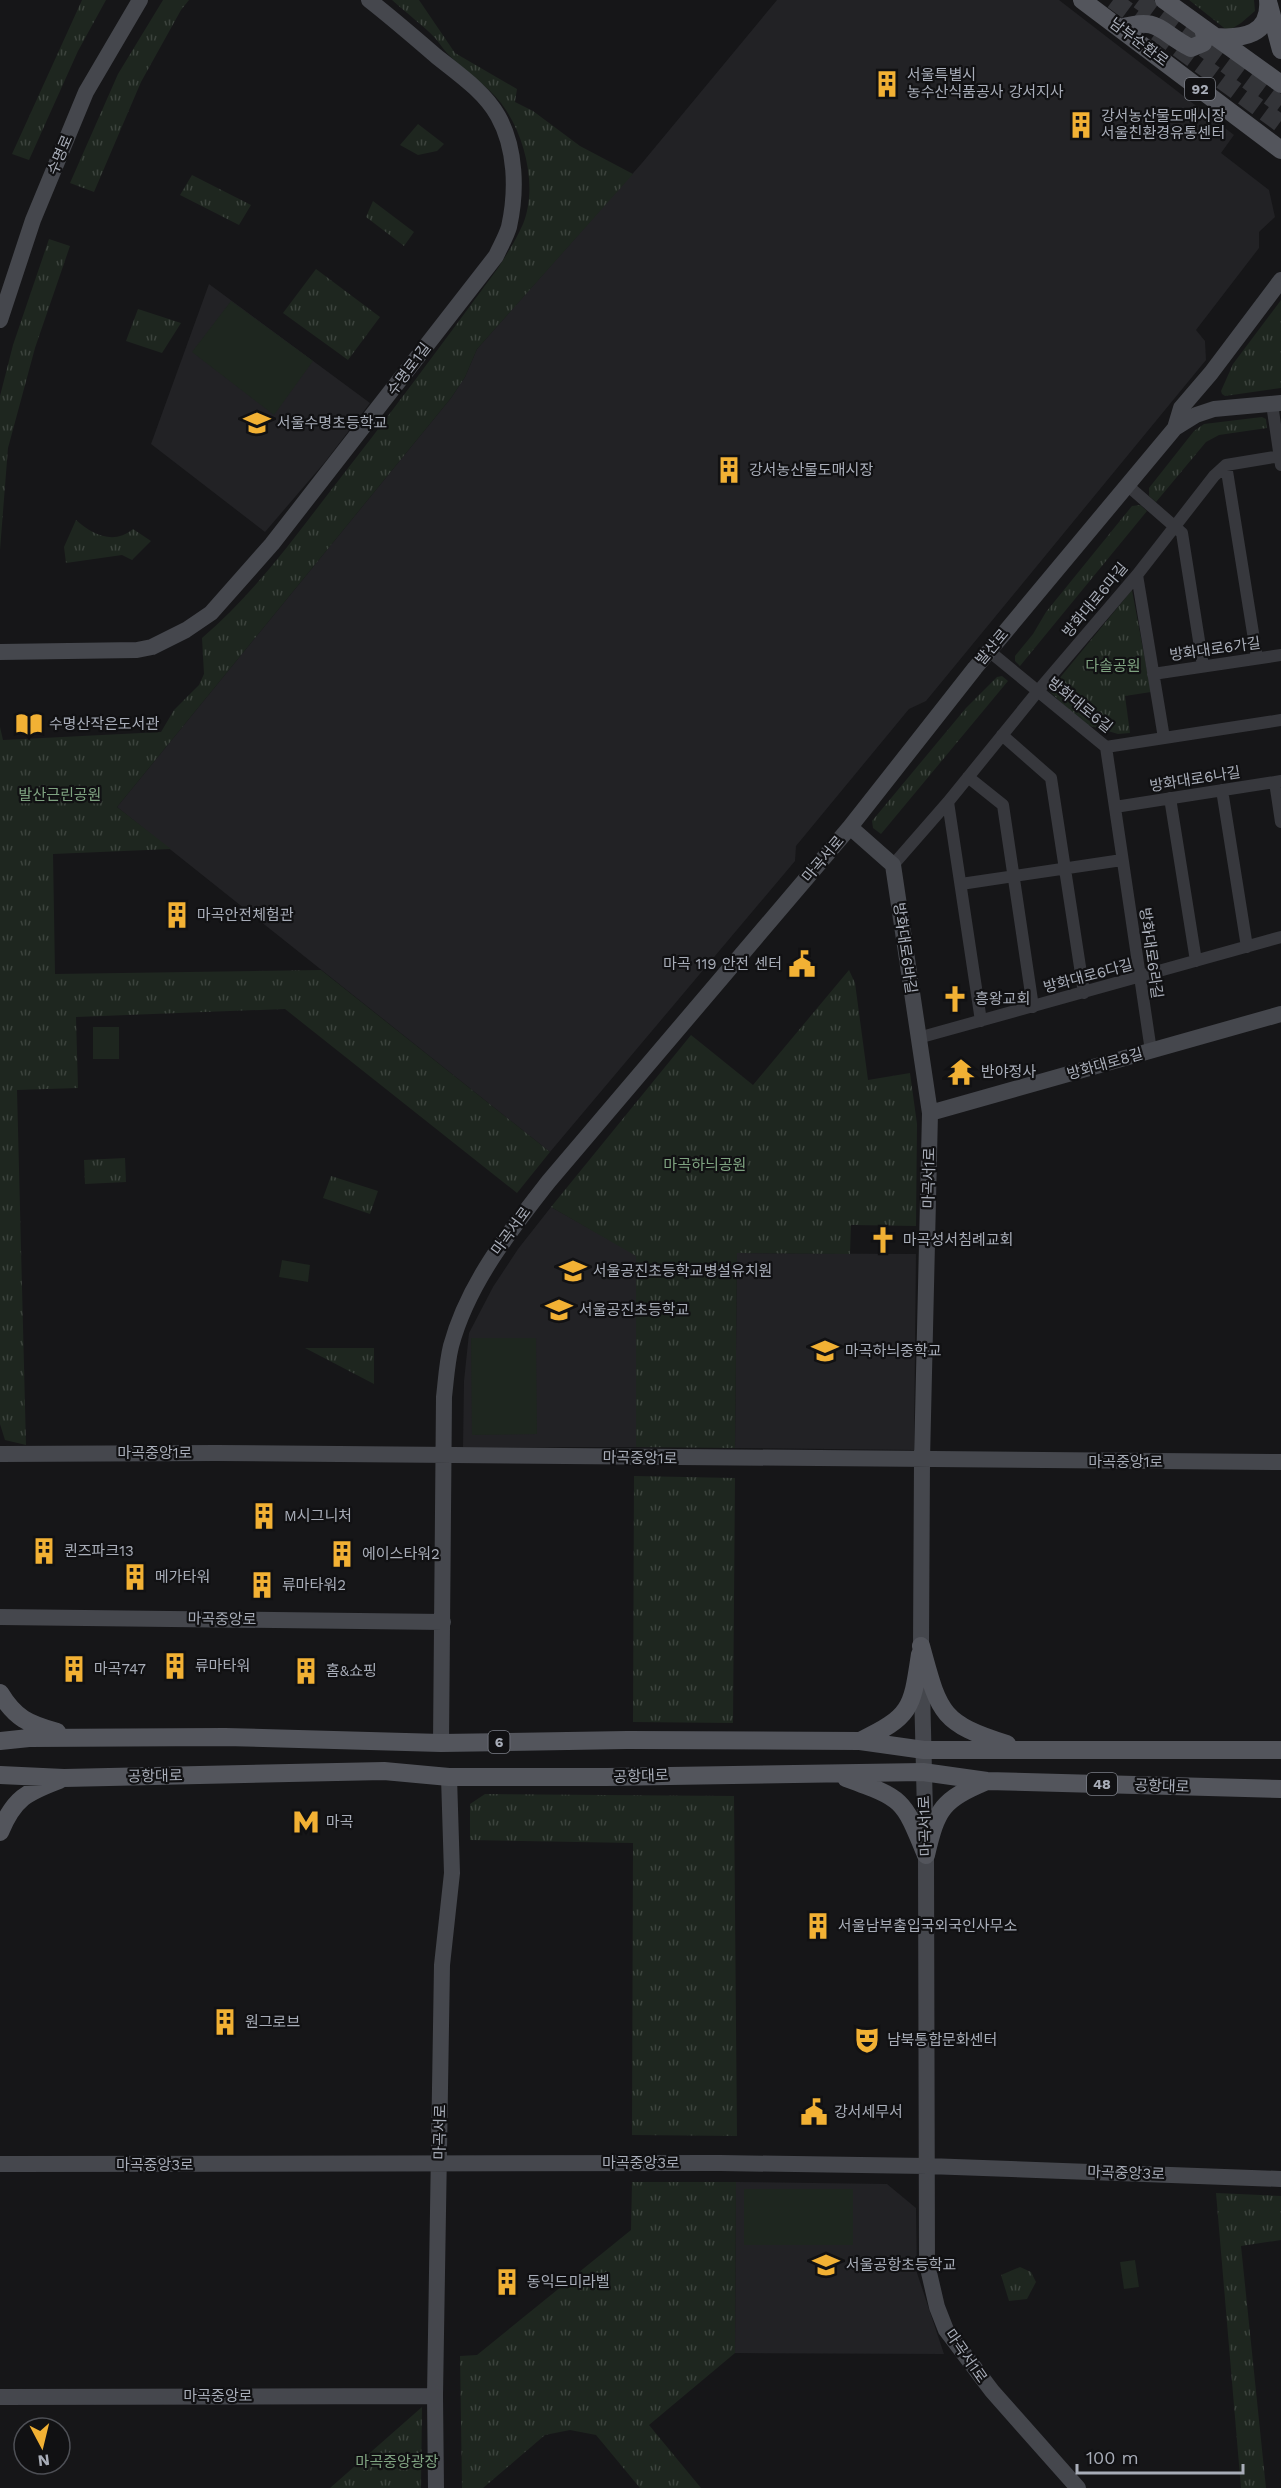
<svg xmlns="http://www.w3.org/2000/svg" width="1281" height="2488" viewBox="0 0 1281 2488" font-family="'Work Sans','Noto Sans KR',sans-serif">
  <defs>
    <pattern id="grass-tufts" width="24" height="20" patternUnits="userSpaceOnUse" patternTransform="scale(1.5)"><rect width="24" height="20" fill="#1e261f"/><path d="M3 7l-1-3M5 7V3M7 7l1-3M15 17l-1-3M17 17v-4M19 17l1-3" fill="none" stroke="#3c433d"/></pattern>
  </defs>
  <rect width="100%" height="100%" fill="#161618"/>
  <path fill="#222225" d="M777 0H1059L1234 135 1221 153 1269 190 1275 217 1259 232V248L1196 330 1205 341 1206 360 926 701 909 709 796 846 795 861 550 1152 117 807 451 398 465 377 477 349 642 163Z
    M209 284 370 403 325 462 265 532 151 444Z
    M551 1207 636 1255V1447H463L464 1381 469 1333 493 1287 518 1249Z
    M737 1253 916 1254 914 1450 735 1448Z
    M736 2182 887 2184 916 2208 917 2273 944 2354 735 2353Z"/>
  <path fill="url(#grass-tufts)" d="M82 0H106L78 51 29 160 12 154Z
    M163 0H189L181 10 141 82 94 192 70 183 118 74Z
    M392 0H419L455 53 517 89 515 102 533 111 580 146 633 174 477 349 465 377 451 398 117 807 171 849 53 854 55 974 321 970 550 1152 517 1193 285 1009 76 1017 78 1088 17 1090 26 1445 5 1440 0 1424V727L3 740 161 732 174 710 199 685 204 674 202 638C251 596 289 545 328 494 386 420 442 344 498 268 507 254 516 240 523 224 538 187 525 134 501 103 487 85 467 73 451 57 445 52 441 45 436 39 423 25 406 13 392 0Z
    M1189 0H1254L1255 11 1241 23 1228 31Z
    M418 124 444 144 437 151 418 155 400 145Z
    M192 175 251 205 239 225 180 195Z
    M373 201 414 232 404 246 366 217Z
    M49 239 70 246 35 348 8 448 0 550V396L13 345Z
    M316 269 380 317 348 360 283 313Z
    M1281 300V388L1225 396 1222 394 1221 391 1233 364Z
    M138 309 181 323 162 353 126 341Z
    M1262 417 1266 419 1267 428 1219 435 1206 442 1156 502 1149 496V488L1194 431 1204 424Z
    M1140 505 1147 511 1020 666 1015 661V656L1033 634 1046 612 1132 506Z
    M76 520C93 535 114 545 133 529L151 541 132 560 122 555 66 563 64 547Z
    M1132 590 1151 692 1125 696 1130 733 1118 734 1084 724 1049 691Z
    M1002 676 1008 681 881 834 873 828 872 821 966 708 997 677Z
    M849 970 855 983 868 1080 910 1073 917 1124 916 1226 851 1225 850 1254 737 1253 735 1448 636 1447V1256L551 1207 691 1035 753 1085Z
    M125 1158 126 1182 85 1184 84 1160Z
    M331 1176 378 1191 370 1214 323 1198Z
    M305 1348H374V1384Z
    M634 1476 735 1478 733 1723 633 1722Z
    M485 1794 734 1796 737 2136 632 2135 633 1843 470 1840V1804Z
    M632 2182H736L735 2353 649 2425 701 2488H640L596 2435 570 2430 545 2435 483 2488H462L460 2356 477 2355 631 2230Z
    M1216 2193 1281 2196V2240L1241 2246 1266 2488H1241Z
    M1020 2267 1031 2272 1036 2282 1027 2299 1009 2301 1001 2275Z
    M422 2407 421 2488H330Z"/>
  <path fill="#1e261f" d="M231 301 313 361 274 415 192 352Z
    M93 1027H119V1059H93Z
    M282 1260 310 1265 308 1282 279 1277Z
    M471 1338H536L537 1434 472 1435Z
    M744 2189H853V2245H744Z
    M1135 2260 1139 2287 1124 2289 1120 2262Z"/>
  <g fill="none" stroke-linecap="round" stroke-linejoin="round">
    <path stroke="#333438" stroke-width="18" stroke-dasharray="18 9" stroke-linecap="butt" d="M1113 0 1281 124
      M1139 0 1281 105"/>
    <path stroke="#37383d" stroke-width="12" d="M1272 404 1281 465
      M1226 465 1257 658
      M1127 485 1182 533 1203 666
      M1137 575 1164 738
      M989 651 1106 747 1281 720
      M1153 674 1281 655
      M1002 735 1051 778 1084 993
      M1106 747 1151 1051
      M968 777 1003 805 1033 1007
      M1275 782 1281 822
      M1222 790 1247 947
      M1170 798 1196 961
      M948 802 981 1021
      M1115 807 1281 781
      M893 865 948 802 1038 691 1137 575 1214 476 1226 465 1280 456
      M961 884 1122 860
      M918 1038 1281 937"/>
    <path stroke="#45474d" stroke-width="16" d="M0 320 33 220 86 92 140 0
      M1175 428 1181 408 1211 373 1281 280
      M0 652 137 650 152 647 186 630 211 613 272 544 496 256C500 247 506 237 509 227 517 191 516 148 498 116 484 91 457 73 436 56 414 37 392 18 369 0
      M850 827 893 865 930 1113 922 1460 921 1646 926 1855 927 2264 937 2307 946 2330 992 2391 1078 2488
      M930 1113 1281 1014
      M0 1454 216 1453 1281 1462
      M0 1617 443 1622
      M441 1743 444 1397C446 1380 447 1362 451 1346 468 1283 510 1231 549 1181L850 827 975 668 1175 428 1196 415 1214 409 1281 403
      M0 2164 720 2163 927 2166 1281 2179
      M0 2397 435 2396
      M436 2488 435 2396 442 1965 452 1873 449 1777"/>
    <path stroke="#53555c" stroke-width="18" d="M1082 0 1281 150
      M1164 0 1281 84
      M1269 5 1281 50
      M1120 28C1160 16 1159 32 1191 48L1203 43 1205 36 1203 29
      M1215 37C1243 39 1271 35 1268 0
      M921 1646C939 1711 939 1723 1007 1744
      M0 1693C15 1718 28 1724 57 1732
      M0 1741 29 1738 225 1737 441 1743 627 1740 860 1741 924 1750H1281
      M860 1741C912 1716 912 1708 920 1654
      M0 1775 64 1778 384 1771 449 1777H607L923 1772 987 1781 1281 1789
      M846 1778C904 1799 903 1799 926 1855
      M0 1832C14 1798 27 1792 59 1780
      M926 1855C937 1808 942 1800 987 1781"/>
  </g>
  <defs>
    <symbol id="building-bare" viewBox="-9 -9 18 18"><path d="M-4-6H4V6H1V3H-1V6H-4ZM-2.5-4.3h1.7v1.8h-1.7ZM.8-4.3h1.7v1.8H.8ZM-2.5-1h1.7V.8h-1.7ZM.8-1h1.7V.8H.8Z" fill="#f2b134" stroke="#111113" stroke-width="2.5" paint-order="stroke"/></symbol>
    <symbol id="school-bare" viewBox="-9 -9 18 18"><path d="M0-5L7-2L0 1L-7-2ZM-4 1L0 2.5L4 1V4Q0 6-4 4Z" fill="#f2b134" stroke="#111113" stroke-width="2.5" paint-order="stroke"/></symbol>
    <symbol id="library-bare" viewBox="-9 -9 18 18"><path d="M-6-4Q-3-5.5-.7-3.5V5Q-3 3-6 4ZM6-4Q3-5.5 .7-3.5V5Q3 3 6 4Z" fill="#f2b134" stroke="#111113" stroke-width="2.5" paint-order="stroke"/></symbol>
    <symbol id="civic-bare" viewBox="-9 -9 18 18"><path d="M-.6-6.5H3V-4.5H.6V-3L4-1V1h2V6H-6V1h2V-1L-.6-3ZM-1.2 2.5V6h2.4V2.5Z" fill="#f2b134" stroke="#111113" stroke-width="2.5" paint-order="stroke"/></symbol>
    <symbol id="church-bare" viewBox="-9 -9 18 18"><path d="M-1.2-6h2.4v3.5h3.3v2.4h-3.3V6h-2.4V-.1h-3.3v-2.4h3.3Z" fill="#f2b134" stroke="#111113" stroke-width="2.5" paint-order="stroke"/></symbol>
    <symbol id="temple-bare" viewBox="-9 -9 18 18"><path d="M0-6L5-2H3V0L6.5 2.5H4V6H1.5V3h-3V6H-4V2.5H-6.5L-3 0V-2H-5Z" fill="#f2b134" stroke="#111113" stroke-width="2.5" paint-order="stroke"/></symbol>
    <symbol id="metro-bare" viewBox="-9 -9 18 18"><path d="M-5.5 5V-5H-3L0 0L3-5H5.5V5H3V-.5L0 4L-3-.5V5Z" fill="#f2b134" stroke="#111113" stroke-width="2.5" paint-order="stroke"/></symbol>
    <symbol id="theatre-bare" viewBox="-9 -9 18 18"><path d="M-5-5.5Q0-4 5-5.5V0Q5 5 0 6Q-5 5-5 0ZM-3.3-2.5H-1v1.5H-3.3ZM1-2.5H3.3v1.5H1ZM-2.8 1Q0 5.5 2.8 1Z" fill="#f2b134" stroke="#111113" stroke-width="2.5" paint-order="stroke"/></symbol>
  </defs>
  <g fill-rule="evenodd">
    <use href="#building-bare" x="868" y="65" width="38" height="38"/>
    <use href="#building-bare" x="1062" y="106" width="38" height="38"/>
    <use href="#school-bare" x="238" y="404" width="38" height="38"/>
    <use href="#building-bare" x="710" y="451" width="38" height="38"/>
    <use href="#library-bare" x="10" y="705" width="38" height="38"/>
    <use href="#building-bare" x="158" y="896" width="38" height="38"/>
    <use href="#civic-bare" x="783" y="945" width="38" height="38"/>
    <use href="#church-bare" x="936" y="980" width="38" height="38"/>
    <use href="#temple-bare" x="942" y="1053" width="38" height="38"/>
    <use href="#church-bare" x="864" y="1221" width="38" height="38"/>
    <use href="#school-bare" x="554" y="1252" width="38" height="38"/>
    <use href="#school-bare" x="540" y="1291" width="38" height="38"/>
    <use href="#school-bare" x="806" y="1332" width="38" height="38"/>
    <use href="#building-bare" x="245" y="1497" width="38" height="38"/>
    <use href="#building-bare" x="25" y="1532" width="38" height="38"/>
    <use href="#building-bare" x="323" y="1535" width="38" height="38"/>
    <use href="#building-bare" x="116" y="1558" width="38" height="38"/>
    <use href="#building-bare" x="243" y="1566" width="38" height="38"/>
    <use href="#building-bare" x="156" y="1647" width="38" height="38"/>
    <use href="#building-bare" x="55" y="1650" width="38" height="38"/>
    <use href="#building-bare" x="287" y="1652" width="38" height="38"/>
    <use href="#metro-bare" x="287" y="1803" width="38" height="38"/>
    <use href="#building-bare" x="799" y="1907" width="38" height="38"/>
    <use href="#building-bare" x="206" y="2003" width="38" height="38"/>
    <use href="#theatre-bare" x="848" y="2021" width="38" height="38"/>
    <use href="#civic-bare" x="795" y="2093" width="38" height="38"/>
    <use href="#school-bare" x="807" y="2246" width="38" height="38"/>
    <use href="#building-bare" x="488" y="2263" width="38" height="38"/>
  </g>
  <g text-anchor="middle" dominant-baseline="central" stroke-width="4.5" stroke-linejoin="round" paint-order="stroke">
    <g fill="#111113" stroke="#7b7e86" stroke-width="1.5">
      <rect x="1185" y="78" width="30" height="22" rx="4.5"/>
      <rect x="488.5" y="1731" width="21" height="22" rx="4.5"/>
      <rect x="1087" y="1773" width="30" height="22" rx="4.5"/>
    </g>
    <g font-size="14" font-weight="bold" fill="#a8adb8">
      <text x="1200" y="89">92</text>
      <text x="499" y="1742">6</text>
      <text x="1102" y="1784">48</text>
    </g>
    <g font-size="15" fill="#a8adb8" stroke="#111113">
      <text transform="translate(1139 42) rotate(37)">남부순환로</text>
      <text transform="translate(60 155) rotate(-67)">수명로</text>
      <text transform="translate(409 369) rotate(-53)">수명로1길</text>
      <text transform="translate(1095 600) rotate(-50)">방화대로6마길</text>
      <text transform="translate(992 647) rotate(-50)">발산로</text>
      <text transform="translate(1215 649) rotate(-8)">방화대로6가길</text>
      <text transform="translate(1080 705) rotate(39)">방화대로6길</text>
      <text transform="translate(1195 779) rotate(-9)">방화대로6나길</text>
      <text transform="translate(823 859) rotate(-50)">마곡서로</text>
      <text transform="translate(905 948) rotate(82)">방화대로6바길</text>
      <text transform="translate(1151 953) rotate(82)">방화대로6라길</text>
      <text transform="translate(1088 976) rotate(-15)">방화대로6다길</text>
      <text transform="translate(1105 1064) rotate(-16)">방화대로8길</text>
      <text transform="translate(929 1178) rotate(-89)">마곡서1로</text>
      <text transform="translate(511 1231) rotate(-54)">마곡서로</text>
      <text x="155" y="1453">마곡중앙1로</text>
      <text transform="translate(640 1458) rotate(1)">마곡중앙1로</text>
      <text x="1126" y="1462">마곡중앙1로</text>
      <text transform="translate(222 1619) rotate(1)">마곡중앙로</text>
      <text transform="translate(155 1776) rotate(-1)">공항대로</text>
      <text transform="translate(641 1776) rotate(-2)">공항대로</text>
      <text transform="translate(1162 1786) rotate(2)">공항대로</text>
      <text transform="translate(925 1826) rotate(-92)">마곡서1로</text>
      <text transform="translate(440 2132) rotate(-89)">마곡서로</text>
      <text x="641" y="2163">마곡중앙3로</text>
      <text x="155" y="2165">마곡중앙3로</text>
      <text transform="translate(1126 2173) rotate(2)">마곡중앙3로</text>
      <text transform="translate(966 2356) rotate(55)">마곡서1로</text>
      <text x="218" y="2396">마곡중앙로</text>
    </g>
    <g font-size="15" fill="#a8adb8" stroke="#111113" text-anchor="start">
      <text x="907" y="75">서울특별시<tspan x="907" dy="17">농수산식품공사 강서지사</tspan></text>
      <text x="1101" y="116">강서농산물도매시장<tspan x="1101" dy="17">서울친환경유통센터</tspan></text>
      <text x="277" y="423">서울수명초등학교</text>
      <text x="749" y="470">강서농산물도매시장</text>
      <text x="49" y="724">수명산작은도서관</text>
      <text x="197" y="915">마곡안전체험관</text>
      <text x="782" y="964" text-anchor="end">마곡 119 안전 센터</text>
      <text x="975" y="999">흥왕교회</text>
      <text x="981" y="1072">반야정사</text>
      <text x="903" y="1240">마곡성서침례교회</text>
      <text x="593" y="1271">서울공진초등학교병설유치원</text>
      <text x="579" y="1310">서울공진초등학교</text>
      <text x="845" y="1351">마곡하늬중학교</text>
      <text x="284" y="1516">M시그니처</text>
      <text x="64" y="1551">퀸즈파크13</text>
      <text x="362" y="1554">에이스타워2</text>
      <text x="155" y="1577">메가타워</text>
      <text x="282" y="1585">류마타워2</text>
      <text x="195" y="1666">류마타워</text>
      <text x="94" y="1669">마곡747</text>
      <text x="326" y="1671">홈&amp;쇼핑</text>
      <text x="326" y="1822">마곡</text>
      <text x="838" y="1926">서울남부출입국외국인사무소</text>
      <text x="245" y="2022">원그로브</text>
      <text x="887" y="2040">남북통합문화센터</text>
      <text x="834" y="2112">강서세무서</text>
      <text x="846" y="2265">서울공항초등학교</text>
      <text x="527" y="2282">동익드미라벨</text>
    </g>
    <g font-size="15" fill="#7fa381" stroke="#111113">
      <text x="1113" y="666">다솔공원</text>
      <text x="60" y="795">발산근린공원</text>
      <text x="705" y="1165">마곡하늬공원</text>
      <text x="397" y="2462">마곡중앙광장</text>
    </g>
  </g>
  <g transform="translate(42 2446) rotate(173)"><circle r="28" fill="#111113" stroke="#4d4f55" stroke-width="1.5"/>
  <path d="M0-4.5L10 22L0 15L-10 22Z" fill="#f2b134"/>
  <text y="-9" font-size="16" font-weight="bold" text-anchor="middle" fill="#a8adb8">N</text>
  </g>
  <path d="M1077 2464v9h166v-9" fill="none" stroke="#a8adb8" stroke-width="3"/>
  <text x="1086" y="2464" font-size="18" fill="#a8adb8" stroke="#111113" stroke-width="4.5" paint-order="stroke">100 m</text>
</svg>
